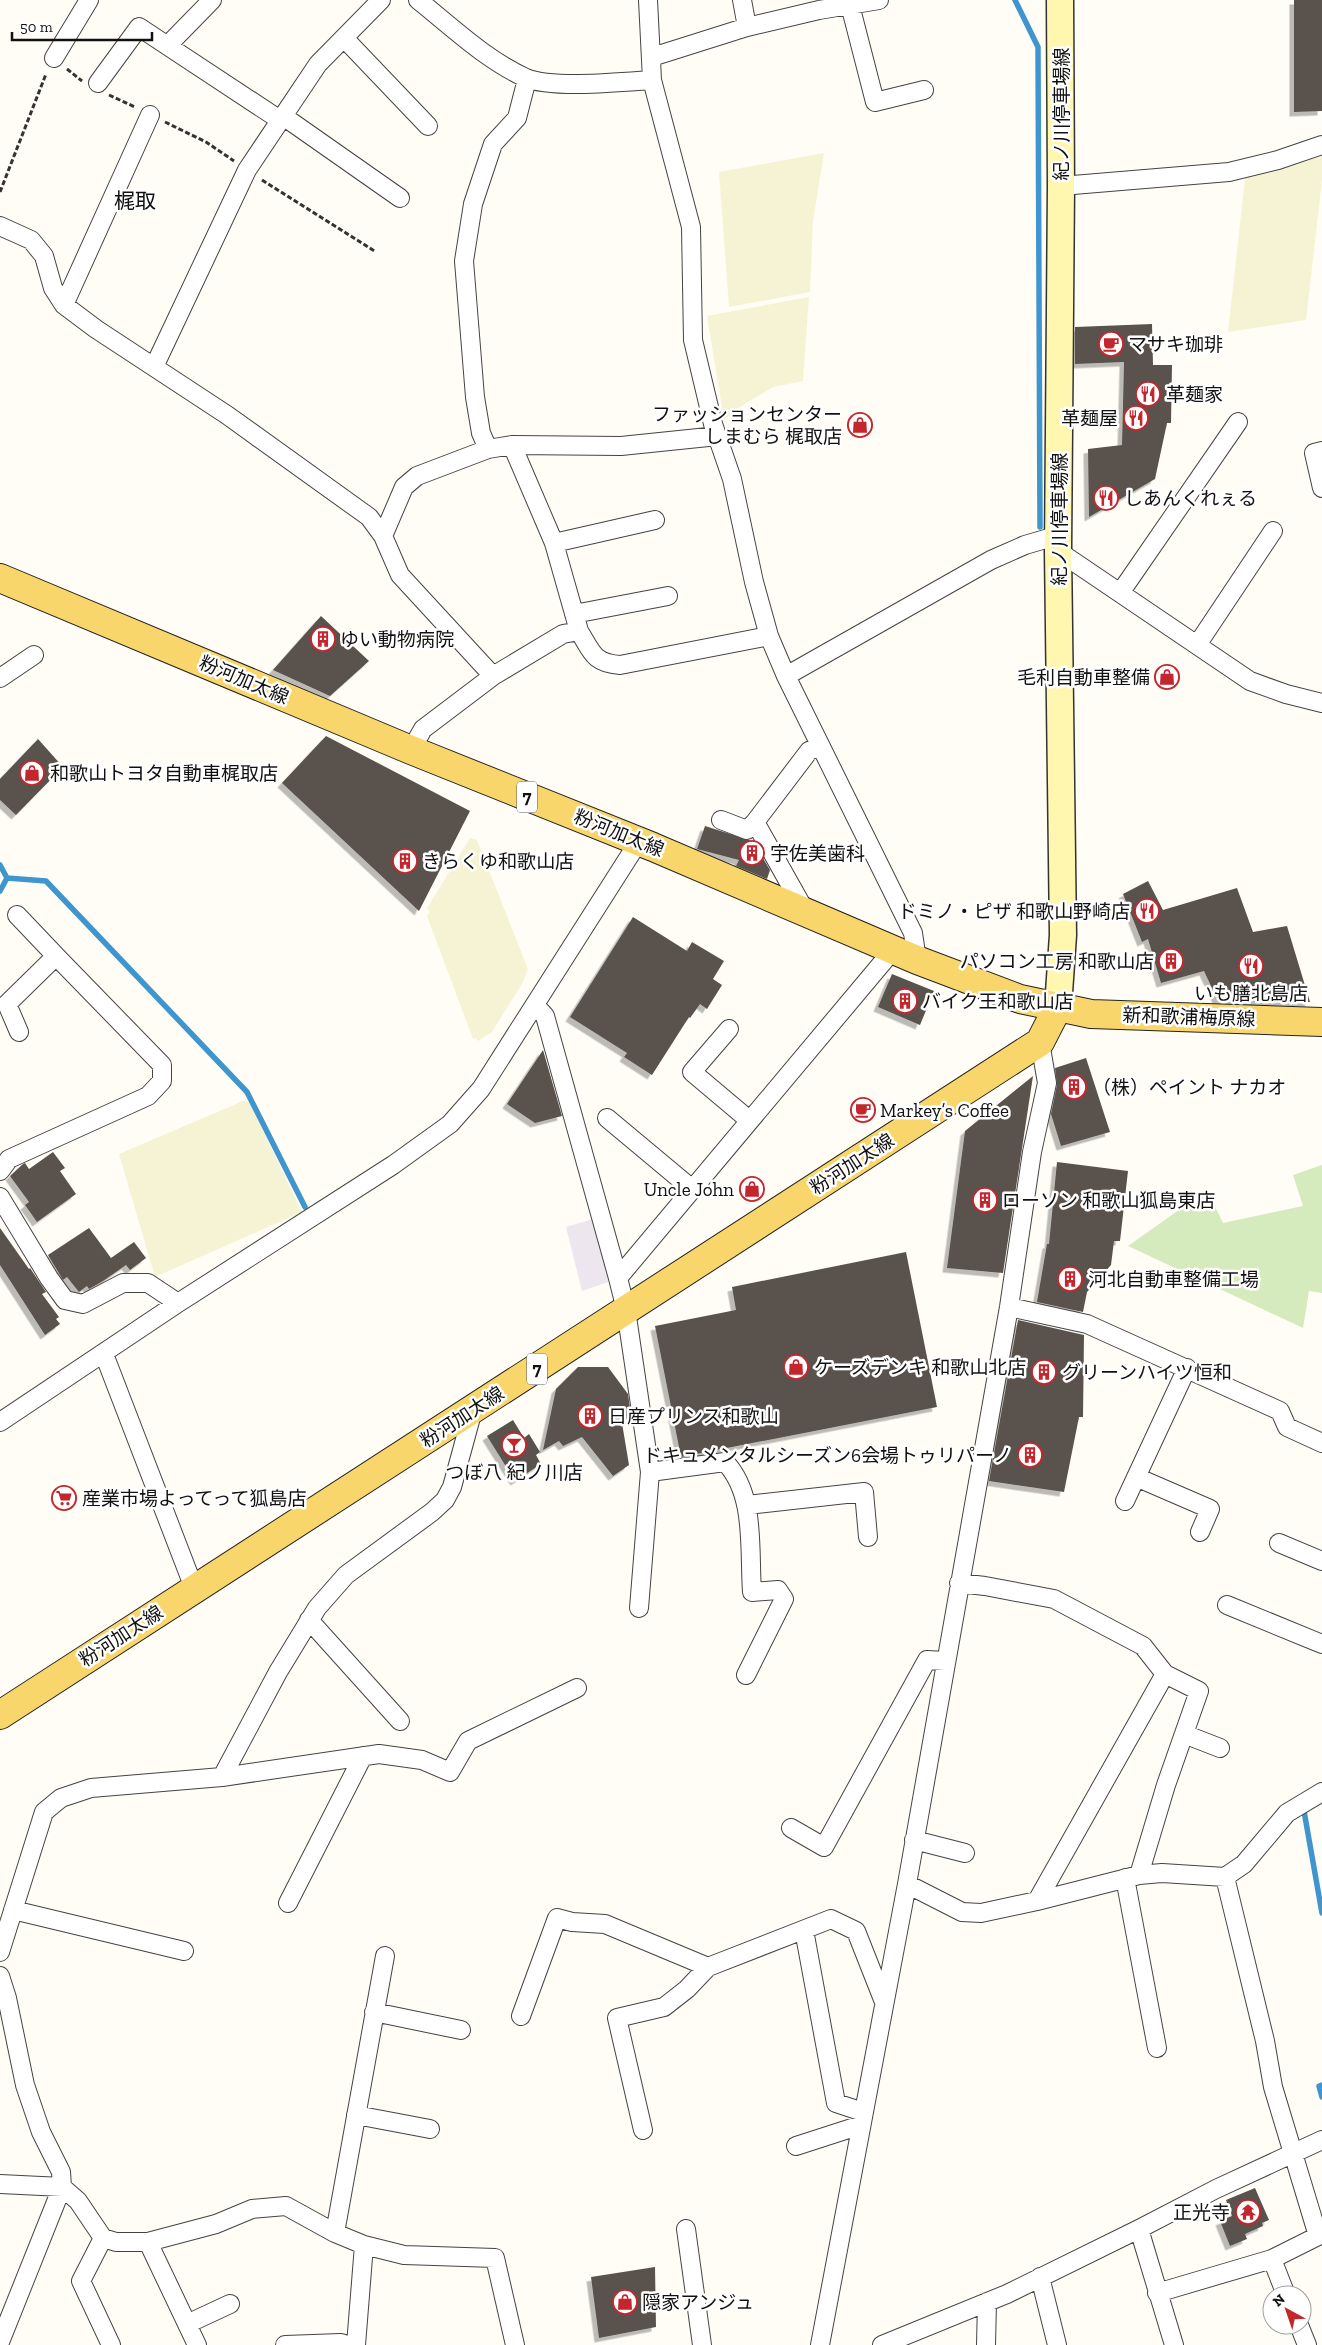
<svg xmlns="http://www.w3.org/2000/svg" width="1322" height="2345" viewBox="0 0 1322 2345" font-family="'Zilla Slab','Noto Sans JP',serif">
  <defs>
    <filter id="shadow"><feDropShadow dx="-4.5" dy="4.5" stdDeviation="0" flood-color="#0004"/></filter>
  </defs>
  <rect width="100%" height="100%" fill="#fffdf5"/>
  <path fill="#eee6ef" d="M593 1219 611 1281 582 1291 566 1227Z"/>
  <path fill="#f6f3d4" d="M824 153 813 221 810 292 729 307 719 172Z
    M1322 156V181L1306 320 1228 332 1245 178Z
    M809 297 803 381 773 387 740 407 724 420 707 316Z
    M470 838 477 840 528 969 523 982 492 1032 478 1041 476 1038 473 1039 427 916 430 912 427 908Z
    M243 1101 249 1102 302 1212 155 1277 119 1154Z"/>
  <path fill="#d5ebbd" d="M1322 1165V1293L1309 1291 1303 1328 1128 1246 1207 1190 1223 1223 1303 1206 1293 1175Z"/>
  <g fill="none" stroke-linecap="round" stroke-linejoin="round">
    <path stroke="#3f96cf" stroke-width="5.5" d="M1015 0 1038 47 1040 527
      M0 865 7 878 0 891
      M7 878 46 881 247 1092 305 1207
      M1307 1809 1304 1811 1322 1913
      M1322 2085 1319 2086 1322 2097"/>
  </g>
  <path fill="#5a524d" filter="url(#shadow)" d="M1294 0H1322V111L1294 112Z
    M1152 324 1153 365H1172L1171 423H1167L1155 479 1089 517 1088 449 1122 445 1124 362 1075 364V327Z
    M321 616 369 661 330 696 273 670Z
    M326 736 470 811 419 911 282 783Z
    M38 739 63 767 16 815 0 800V779Z
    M705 826 749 840 760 853 770 870 767 879 736 866 739 860 697 849Z
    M1148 881 1163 910 1237 888 1253 932 1287 926 1310 1002 1218 1001 1204 971 1161 983 1148 939 1142 942 1123 894Z
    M633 917 687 951 692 942 724 961 713 979 722 985 707 1009 700 1004 690 1018 689 1017 652 1075 624 1057 627 1053 570 1017Z
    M892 974 934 991 920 1025 878 1007Z
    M543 1050 562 1116 535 1123 507 1104Z
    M1086 1058 1110 1132 1061 1146 1051 1114 1057 1085 1055 1068Z
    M1033 1076 1003 1273 947 1268 965 1131Z
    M53 1152 65 1168 60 1171 76 1194 37 1222 25 1205 29 1202 10 1176 23 1164 25 1163 29 1169Z
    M1057 1162 1128 1171 1120 1241H1114L1111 1265 1087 1292 1083 1312 1037 1302 1047 1244H1049Z
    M0 1228 29 1269 30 1268 46 1292 42 1294 59 1317 56 1319 60 1324 45 1335 0 1265Z
    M89 1228 111 1258 134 1242 146 1258 130 1270 126 1265 103 1281 89 1289 87 1286 79 1292 67 1277 63 1280 48 1255Z
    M906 1252 937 1407 681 1457 655 1326 736 1310 732 1287Z
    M1018 1320 1084 1335 1083 1417H1079L1064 1492 989 1481Z
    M578 1367H608L628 1394 631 1415 622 1423 629 1465 613 1476 582 1437 563 1446 559 1441 543 1450 556 1389Z
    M513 1420 524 1438 529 1434 540 1452 536 1455 541 1464 515 1481 487 1436Z
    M1255 2188 1269 2220 1262 2223 1263 2226 1245 2234 1247 2239 1230 2246 1220 2221 1232 2216 1226 2200Z
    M655 2267 656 2327 599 2338 591 2277Z"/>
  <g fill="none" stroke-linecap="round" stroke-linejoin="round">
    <defs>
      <path id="street" d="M418 0C452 27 486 60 526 78 552 89 623 82 652 80
        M648 0 652 80 691 227 693 340 713 424 732 479 754 582 769 636 786 676 913 933 917 960
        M742 0 747 27
        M850 5 875 102 924 90
        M344 38 428 126
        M168 45 212 0
        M652 57 747 27 819 10 879 0
        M54 58 89 0
        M98 83 139 27 280 120
        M283 116 400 198
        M1061 186 1229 172 1278 160 1322 145
        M0 226 31 240 44 256 53 288 64 305 96 329 227 415 369 517 383 536 400 575 493 676
        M64 305 150 115
        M154 367 247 170 318 64 381 0
        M512 445 554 543 579 631
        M488 449 481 433 475 397 464 261 473 204 493 144 517 118 527 79
        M1322 451 1314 453 1322 488
        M383 536 404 487 417 476 488 449 512 445 621 446 718 436
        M554 543 655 520
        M1058 551 1250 681 1286 694 1322 703
        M1120 593 1238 422
        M574 614 668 596
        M1197 645 1273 531
        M786 676 991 560 1025 545 1059 535
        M0 678 34 655
        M411 750 423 729 493 676 563 634 579 631C592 652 593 663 620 665L769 636
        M721 820 747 830 755 822
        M805 911 755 822 809 751 819 746
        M17 915 56 956
        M535 1005 545 1016 618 1278
        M729 1029 692 1072 749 1120
        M607 1118 692 1189
        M0 1171 9 1159 148 1096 162 1081V1065L56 956 7 1004 19 1032
        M0 1197 49 1278 65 1300 83 1304 123 1283H148L178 1303
        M1009 1307 1087 1324 1280 1411 1287 1427 1322 1443
        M104 1354 194 1588
        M0 1422 178 1303 393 1165 450 1124 481 1089 639 841
        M650 1472 725 1462C756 1494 749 1550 752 1592L778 1590 784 1599 746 1675
        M1136 1477 1210 1509 1200 1532
        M1125 1501 1187 1368
        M747 1505 864 1492 868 1537
        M1279 1543 1322 1561
        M1227 1605 1322 1644
        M639 1608 650 1472 626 1310 618 1278 893 950
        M309 1620 400 1721
        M1184 1734 1220 1748
        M222 1777 379 1754 422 1760 450 1772 468 1741 577 1688
        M791 1828 824 1847 927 1660 945 1661
        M914 1840 965 1853
        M1139 1875 1166 1785 1199 1691 1165 1674
        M1125 1878 1157 2048
        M907 1884 962 1912 981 1913 1037 1901 1165 1674 1143 1646 1054 1599 985 1586 959 1583
        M1037 1901 1139 1875 1162 1873 1225 1877
        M288 1903 363 1756
        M13 1910 184 1951
        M804 1930 836 2103 863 2112
        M0 1952 44 1812 61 1798 91 1788 222 1777 278 1672 317 1608 346 1575 432 1512 445 1500 452 1487 473 1410
        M0 1976 7 1998 25 2085 41 2132 61 2172 62 2187 0 2342
        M374 2012 461 2030
        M521 2016 557 1918 572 1922 605 1924 708 1967 831 1919 856 1931 884 2002
        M356 2115 430 2129
        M643 2130 617 2018 664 2007 687 1989 708 1967
        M796 2146 861 2125
        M0 2184 62 2187 78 2201 103 2238 116 2242H148L216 2224 252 2209 286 2206 335 2233 364 2245 404 2255 495 2258 515 2345
        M686 2229 702 2345
        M1139 2229 1174 2345
        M335 2233 385 1956
        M103 2238 81 2281 111 2345
        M148 2242 197 2345
        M1040 2277 1057 2345
        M1157 2293 1272 2259
        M1286 2295 1272 2259 1318 2236 1273 2087 1265 2041 1225 1877 1244 1864 1287 1813 1322 1792
        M187 2324 230 2304
        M1299 2325 1307 2345
        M285 2345 341 2343 347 2345
        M356 2345 364 2245
        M820 2345 907 1884 1009 1307 1032 1152 1047 1083 1040 1042
        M882 2345 1007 2294 1139 2229 1216 2189 1322 2140
        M986 2345 987 2302"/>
      <path id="secondary" d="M1058 1007 1063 935 1058 551 1061 186 1060 0"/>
      <path id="primary" d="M0 578 411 750 653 847 917 960 1020 999 1091 1014 1322 1022
        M0 1715 1040 1042 1058 1007"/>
    </defs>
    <use href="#street" stroke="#444" stroke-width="20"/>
    <use href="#secondary" stroke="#333" stroke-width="29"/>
    <use href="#primary" stroke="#222" stroke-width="30"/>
    <path stroke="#333" stroke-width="3" stroke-dasharray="5 2.5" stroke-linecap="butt" d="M67 69 82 81
      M109 95 135 107
      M165 122 206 142 234 161
      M262 180 376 252
      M0 192 46 74"/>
    <use href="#street" stroke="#fff" stroke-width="18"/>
    <use href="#secondary" stroke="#fff6b0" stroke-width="26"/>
    <use href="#primary" stroke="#f9d66b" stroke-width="28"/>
  </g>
  <defs>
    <symbol id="cafe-ring" viewBox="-11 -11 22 22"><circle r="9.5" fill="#fff" stroke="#c4262e" stroke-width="1.5"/><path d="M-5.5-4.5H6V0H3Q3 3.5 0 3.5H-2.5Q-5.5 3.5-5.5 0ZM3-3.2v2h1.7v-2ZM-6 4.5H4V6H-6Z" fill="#c4262e"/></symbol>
    <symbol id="restaurant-ring" viewBox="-11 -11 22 22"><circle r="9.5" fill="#fff" stroke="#c4262e" stroke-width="1.5"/><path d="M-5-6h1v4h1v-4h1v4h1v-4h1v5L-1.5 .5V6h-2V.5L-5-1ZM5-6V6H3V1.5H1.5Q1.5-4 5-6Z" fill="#c4262e"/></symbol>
    <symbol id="shop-ring" viewBox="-11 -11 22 22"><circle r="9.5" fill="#fff" stroke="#c4262e" stroke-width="1.5"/><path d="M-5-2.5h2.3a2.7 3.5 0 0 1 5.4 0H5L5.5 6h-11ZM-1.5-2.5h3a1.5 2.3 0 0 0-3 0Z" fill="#c4262e"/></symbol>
    <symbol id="building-ring" viewBox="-11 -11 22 22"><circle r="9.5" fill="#fff" stroke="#c4262e" stroke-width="1.5"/><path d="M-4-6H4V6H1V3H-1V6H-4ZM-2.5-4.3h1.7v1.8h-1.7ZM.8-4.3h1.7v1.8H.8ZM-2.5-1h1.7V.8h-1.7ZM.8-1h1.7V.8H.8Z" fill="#c4262e"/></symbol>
    <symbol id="bar-ring" viewBox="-11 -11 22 22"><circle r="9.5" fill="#fff" stroke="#c4262e" stroke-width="1.5"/><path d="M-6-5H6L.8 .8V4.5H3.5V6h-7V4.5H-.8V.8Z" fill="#c4262e"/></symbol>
    <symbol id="supermarket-ring" viewBox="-11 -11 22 22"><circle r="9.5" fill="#fff" stroke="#c4262e" stroke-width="1.5"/><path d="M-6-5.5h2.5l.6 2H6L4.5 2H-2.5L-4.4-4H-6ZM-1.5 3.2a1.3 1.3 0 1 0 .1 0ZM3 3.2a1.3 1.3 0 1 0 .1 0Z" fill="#c4262e"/></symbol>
    <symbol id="temple-ring" viewBox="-11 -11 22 22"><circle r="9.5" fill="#fff" stroke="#c4262e" stroke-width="1.5"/><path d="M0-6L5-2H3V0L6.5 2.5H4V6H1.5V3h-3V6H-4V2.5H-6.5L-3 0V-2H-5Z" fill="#c4262e"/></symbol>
  </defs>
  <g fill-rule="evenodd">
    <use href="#cafe-ring" x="1097" y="330" width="28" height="28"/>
    <use href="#restaurant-ring" x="1134" y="380" width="28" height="28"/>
    <use href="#restaurant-ring" x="1122" y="404" width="28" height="28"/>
    <use href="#shop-ring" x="846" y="411" width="28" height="28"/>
    <use href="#restaurant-ring" x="1092" y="484" width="28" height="28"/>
    <use href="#building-ring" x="309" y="625" width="28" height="28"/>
    <use href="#shop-ring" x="1153" y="663" width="28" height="28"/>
    <use href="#shop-ring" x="18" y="759" width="28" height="28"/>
    <use href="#building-ring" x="738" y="839" width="28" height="28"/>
    <use href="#building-ring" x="391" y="847" width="28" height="28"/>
    <use href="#restaurant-ring" x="1133" y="897" width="28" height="28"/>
    <use href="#building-ring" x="1157" y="947" width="28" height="28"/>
    <use href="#restaurant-ring" x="1237" y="952" width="28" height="28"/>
    <use href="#building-ring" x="891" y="987" width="28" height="28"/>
    <use href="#building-ring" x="1060" y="1073" width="28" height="28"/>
    <use href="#cafe-ring" x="849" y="1096" width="28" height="28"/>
    <use href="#shop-ring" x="738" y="1175" width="28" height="28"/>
    <use href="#building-ring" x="971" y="1186" width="28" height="28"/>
    <use href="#building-ring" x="1056" y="1265" width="28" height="28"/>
    <use href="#shop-ring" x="782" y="1353" width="28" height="28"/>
    <use href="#building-ring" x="1030" y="1358" width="28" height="28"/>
    <use href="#building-ring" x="576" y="1402" width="28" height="28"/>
    <use href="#bar-ring" x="500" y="1431" width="28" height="28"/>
    <use href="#building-ring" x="1016" y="1441" width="28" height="28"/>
    <use href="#supermarket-ring" x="50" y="1484" width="28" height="28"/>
    <use href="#temple-ring" x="1234" y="2198" width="28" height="28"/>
    <use href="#shop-ring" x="611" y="2288" width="28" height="28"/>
  </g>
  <g text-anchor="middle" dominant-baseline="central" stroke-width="5" stroke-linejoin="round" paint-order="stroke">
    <g fill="#fff" stroke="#585858" stroke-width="1">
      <rect x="517" y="781.5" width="20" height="31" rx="4"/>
      <rect x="527" y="1353.5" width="20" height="31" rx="4"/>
    </g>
    <g font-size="18" font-weight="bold" fill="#111">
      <text x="527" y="797">7</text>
      <text x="537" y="1369">7</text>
    </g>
    <g font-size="19" fill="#111" stroke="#fff">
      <text transform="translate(1061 114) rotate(-90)">紀ノ川停車場線</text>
      <text transform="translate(1059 519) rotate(-90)">紀ノ川停車場線</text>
      <text transform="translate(244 680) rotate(23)">粉河加太線</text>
      <text transform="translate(619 833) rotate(22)">粉河加太線</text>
      <text transform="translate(1189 1017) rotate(2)">新和歌浦梅原線</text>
      <text transform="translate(852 1164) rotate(-33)">粉河加太線</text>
      <text transform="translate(462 1417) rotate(-33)">粉河加太線</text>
      <text transform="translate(121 1636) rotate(-33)">粉河加太線</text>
    </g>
    <g font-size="19" fill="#111" stroke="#fff" text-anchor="start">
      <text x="1128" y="344">マサキ珈琲</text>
      <text x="1166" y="394">革麺家</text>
      <text x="842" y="414" text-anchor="end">ファッションセンター<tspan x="842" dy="22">しまむら 梶取店</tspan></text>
      <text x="1118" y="418" text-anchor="end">革麺屋</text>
      <text x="1124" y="498">しあんくれぇる</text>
      <text x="340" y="639">ゆい動物病院</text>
      <text x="1150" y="677" text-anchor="end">毛利自動車整備</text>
      <text x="50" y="773">和歌山トヨタ自動車梶取店</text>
      <text x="770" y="853">宇佐美歯科</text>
      <text x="422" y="861">きらくゆ和歌山店</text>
      <text x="1130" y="911" text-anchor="end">ドミノ・ピザ 和歌山野崎店</text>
      <text x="1154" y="961" text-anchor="end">パソコン工房 和歌山店</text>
      <text x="1251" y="993" text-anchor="middle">いも膳北島店</text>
      <text x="922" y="1001">バイク王和歌山店</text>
      <text x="1092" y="1087">（株）ペイント ナカオ</text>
      <text x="880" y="1110">Markey’s Coffee</text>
      <text x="734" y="1189" text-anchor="end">Uncle John</text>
      <text x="1002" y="1200">ローソン 和歌山狐島東店</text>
      <text x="1088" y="1279">河北自動車整備工場</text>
      <text x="814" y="1367">ケーズデンキ 和歌山北店</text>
      <text x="1062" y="1372">グリーンハイツ恒和</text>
      <text x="608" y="1416">日産プリンス和歌山</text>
      <text x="1012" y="1455" text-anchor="end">ドキュメンタルシーズン6会場トゥリパーノ</text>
      <text x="514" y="1472" text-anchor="middle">つぼ八 紀ノ川店</text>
      <text x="82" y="1498">産業市場よってって狐島店</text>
      <text x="1230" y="2212" text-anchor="end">正光寺</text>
      <text x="642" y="2302">隠家アンジュ</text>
    </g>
    <g font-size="21" fill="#111" stroke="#fff">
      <text x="135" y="200">梶取</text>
    </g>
  </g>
  <g transform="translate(1287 2310) rotate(320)"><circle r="24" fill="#ffffff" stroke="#a0a0a0"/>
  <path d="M0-4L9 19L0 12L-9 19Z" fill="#c4262e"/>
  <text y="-8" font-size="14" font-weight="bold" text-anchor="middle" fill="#111111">N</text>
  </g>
  <path d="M12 32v8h140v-8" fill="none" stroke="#111111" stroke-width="2.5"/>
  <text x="20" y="32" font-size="15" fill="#111111" stroke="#ffffff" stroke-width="4" paint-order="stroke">50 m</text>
</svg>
